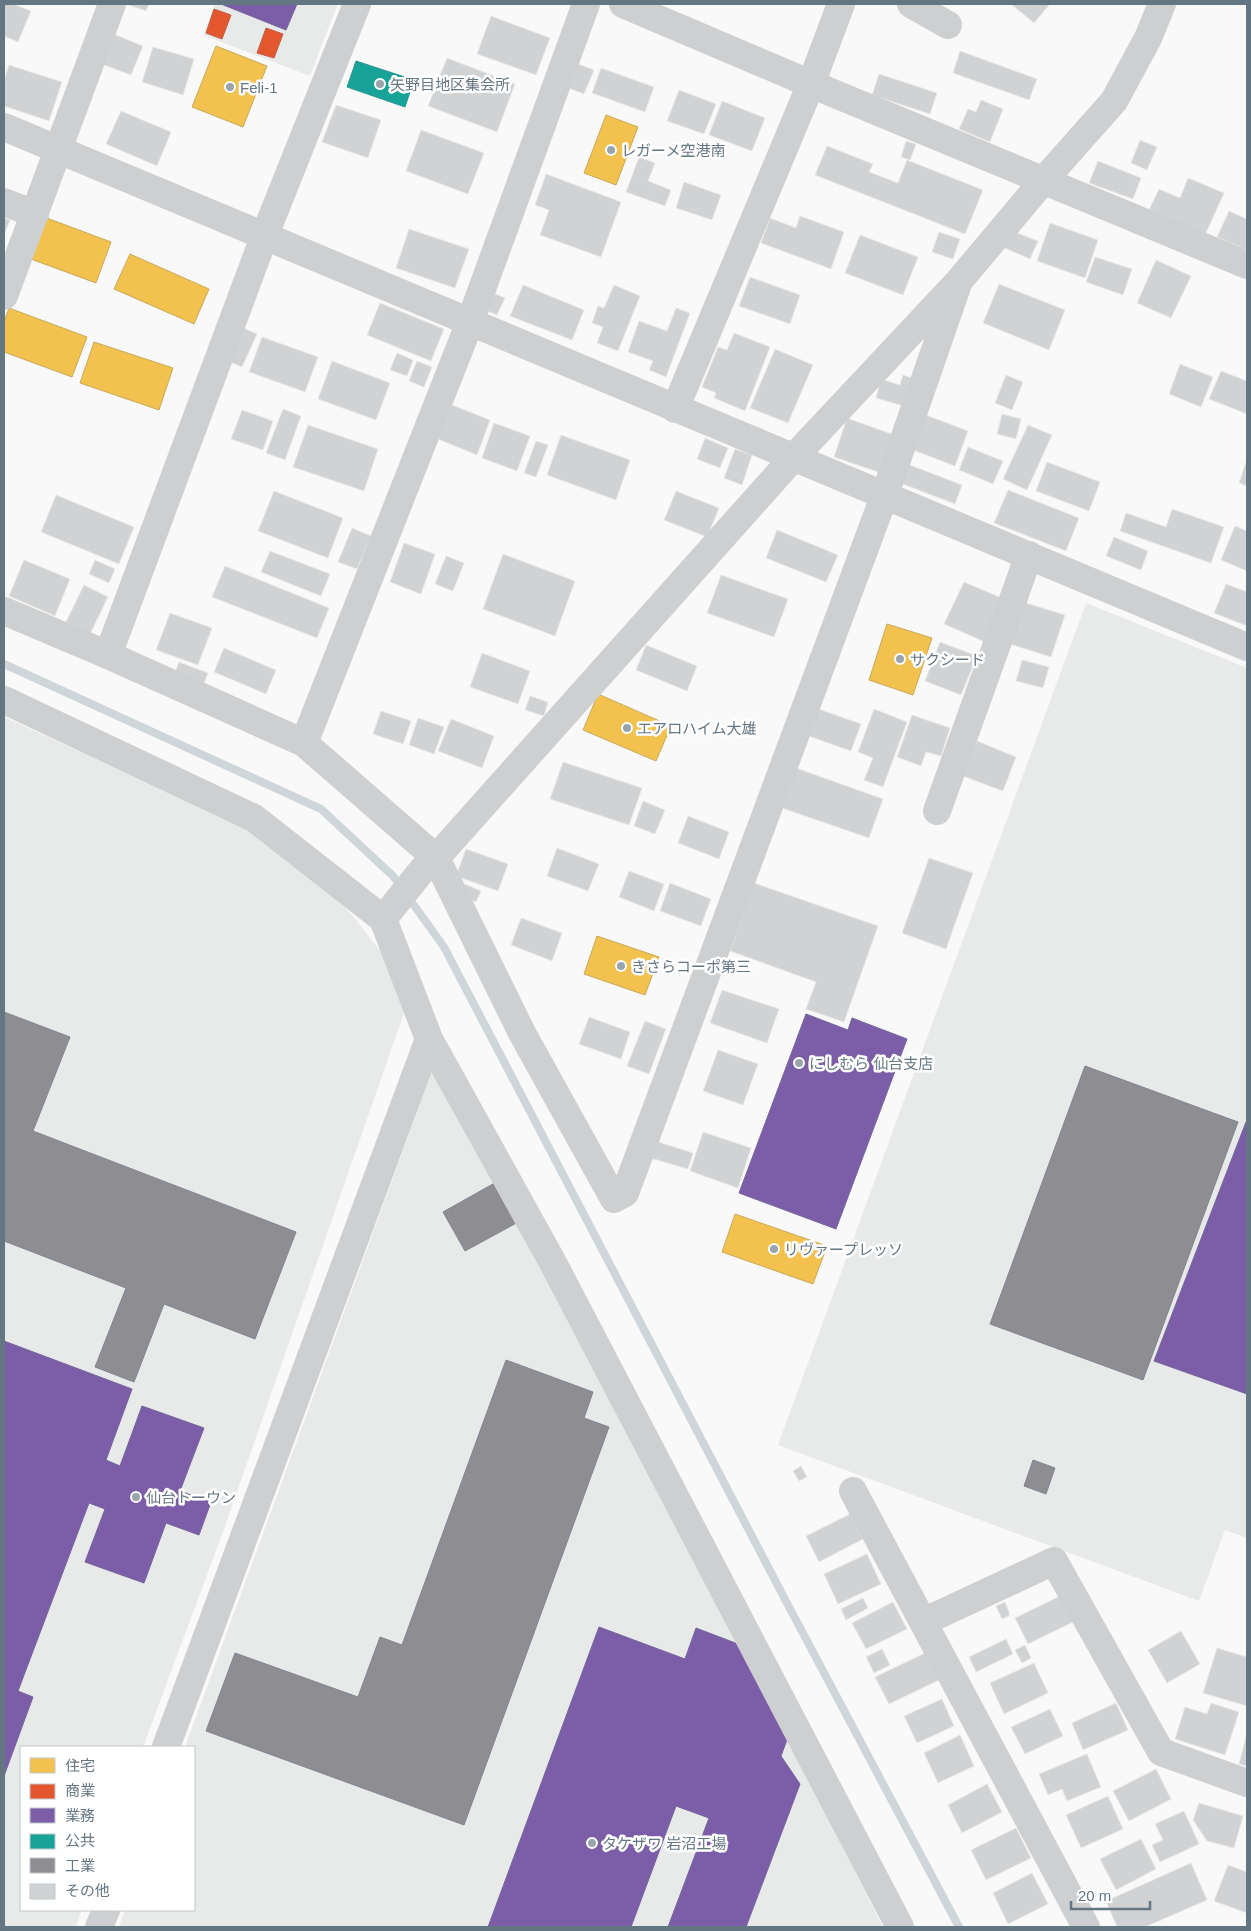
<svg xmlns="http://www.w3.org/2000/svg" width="1251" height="1931" viewBox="0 0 1251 1931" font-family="Arial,'Noto Sans JP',sans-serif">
  <rect width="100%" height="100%" fill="#f9f9f9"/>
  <path fill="#e8e9e9" d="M215 4H331L337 6 310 76 203 35Z
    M1086 603 1247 668V1538L1225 1530 1199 1601 778 1445Z
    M4 717 249 829 328 888 356 920 395 970 404 1013 223 1532 143 1747H21V1910H82L76 1927H4Z
    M434 1066 727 1619 883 1927H119L125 1910H194V1747H185Z"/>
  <path fill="#f2c14e" stroke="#c8aa5e" d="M216 46 267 66 243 127 192 107Z
    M606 115 638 127 616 185 584 173Z
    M44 217 111 242 96 283 28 258Z
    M130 254 209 289 194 324 114 289Z
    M9 308 87 337 72 377 4 352V322Z
    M94 342 173 368 159 410 80 383Z
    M887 624 932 638 913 695 869 680Z
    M598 694 671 726 656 761 583 730Z
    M597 936 659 957 645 995 584 974Z
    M735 1214 827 1246 813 1284 722 1252Z"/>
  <path fill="#e4572e" stroke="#be6048" d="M214 9 231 15 222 39 206 33Z
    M266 28 283 34 274 58 257 53Z"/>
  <path fill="#7b5ea7" stroke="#74659c" d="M221 4H297L286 30Z
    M806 1014 848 1030 852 1018 907 1039 836 1229 739 1193Z
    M1246 1122H1247V1394L1154 1361Z
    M4 1341 132 1389 106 1460 120 1466 142 1406 204 1428 180 1491 211 1502 199 1535 166 1523 144 1583 85 1562 105 1509 89 1503 18 1691 33 1697 4 1776Z
    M599 1627 685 1659 696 1628 738 1644 788 1737 781 1756 800 1784 746 1927H668L709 1818 676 1806 631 1927H488Z"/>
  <path fill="#17a398" stroke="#2e9692" d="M356 61 414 80 405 107 347 87Z"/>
  <path fill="#8d8d92" stroke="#81868e" d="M4 1012 70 1037 33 1131 296 1232 255 1339 164 1304 134 1382 95 1367 126 1288 4 1241Z
    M1085 1066 1238 1122 1143 1380 990 1324Z
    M500 1180 522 1220 465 1251 443 1212Z
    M506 1360 593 1392 584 1418 609 1427 464 1825 206 1731 235 1653 358 1697 380 1637 402 1645Z
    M1033 1460 1055 1468 1046 1494 1024 1486Z"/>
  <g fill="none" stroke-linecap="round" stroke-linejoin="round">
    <path stroke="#ced6d9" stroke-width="8" d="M4 664 321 809 393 876 444 947 788 1605 959 1927"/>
  </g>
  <path fill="#d0d2d3" stroke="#e8e8e8" d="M4 4H13L31 11 18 42 4 36Z
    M126 4H149L146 11Z
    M1011 4H1050L1034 23Z
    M491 16 550 38 536 75 477 54Z
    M111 33 143 46 131 75 99 63Z
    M153 47 194 59 183 95 142 82Z
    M960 51 1037 79 1029 100 953 73Z
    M447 58 515 84 497 132 428 106Z
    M573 62 594 70 584 94 563 86Z
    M9 65 62 82 49 121 4 106V80Z
    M601 68 654 87 645 112 592 93Z
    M879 74 937 93 930 114 872 95Z
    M679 90 716 104 704 134 667 121Z
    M981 100 1003 109 990 142 959 129 968 109 976 112Z
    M722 101 765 118 752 151 709 135Z
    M336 105 381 120 368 158 322 142Z
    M121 111 171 132 157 166 106 144Z
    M421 130 484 153 468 194 406 171Z
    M1140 140 1157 147 1147 170 1131 163Z
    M906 141 916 144 910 160 901 157Z
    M827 146 873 164 869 172 898 183 907 160 983 190 965 234 815 175Z
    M639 157 655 163 648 181 671 190 665 206 626 192Z
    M1098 161 1141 178 1133 199 1089 183Z
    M546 174 621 202 601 257 540 235 549 210 535 205Z
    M1188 178 1224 193 1205 235 1149 210 1159 189 1180 198Z
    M684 182 721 195 712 220 676 208Z
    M1229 211 1247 219V250L1217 237Z
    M800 216 844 232 831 269 761 243 770 218 796 228Z
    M4 218 10 220 4 235Z
    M1050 223 1098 240 1085 278 1037 261Z
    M409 229 469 249 455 288 396 268Z
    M1007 229 1038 241 1030 259 1000 246Z
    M939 232 960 239 953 259 932 252Z
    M860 235 918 257 903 295 845 273Z
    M1095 257 1132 269 1123 295 1086 282Z
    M1156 260 1191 276 1171 318 1137 303Z
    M750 277 800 295 790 324 739 306Z
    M999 284 1065 310 1049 350 983 323Z
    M523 285 584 310 572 340 510 316Z
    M614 285 640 296 618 351 597 343 603 327 592 323 598 306 604 308Z
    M486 290 505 298 497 315 478 307Z
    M380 303 444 329 431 361 367 335Z
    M676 308 690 313 666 377 649 370 653 361 628 352 639 321 667 331Z
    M239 326 257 334 242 367 223 359Z
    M734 333 770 347 745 411 714 398 716 393 702 387 718 347 727 350Z
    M262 337 318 357 305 392 249 372Z
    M775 349 813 365 788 423 750 408Z
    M397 353 413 360 407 376 390 370Z
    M332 361 390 383 376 420 318 399Z
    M417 361 432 367 424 387 409 381Z
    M1180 364 1213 377 1201 407 1169 394Z
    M1221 371 1247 381V414L1209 399Z
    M903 375 915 379 907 407 876 398 881 379 900 385Z
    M1006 375 1023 382 1012 410 995 403Z
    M452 405 490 420 477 455 438 439Z
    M283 409 301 416 285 460 266 453Z
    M242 410 273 421 263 450 231 439Z
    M1002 414 1021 419 1016 439 997 434Z
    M926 415 968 431 955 466 913 450Z
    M847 418 894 435 881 473 834 457Z
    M494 423 530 436 517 471 482 458Z
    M308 425 378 449 364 491 293 467Z
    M1028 425 1052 435 1027 490 1003 479Z
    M561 435 630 460 616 500 547 475Z
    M705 438 728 448 720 468 697 459Z
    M536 441 548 445 536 477 524 473Z
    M968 447 1003 461 993 484 959 470Z
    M735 449 752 455 742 485 724 478Z
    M1247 459V486L1239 483Z
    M902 462 962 485 955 504 895 481Z
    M1047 462 1100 482 1089 511 1036 491Z
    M1008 490 1079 518 1066 551 994 523Z
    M274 491 343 518 328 558 258 531Z
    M676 491 719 508 707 537 664 520Z
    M56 495 134 527 119 564 41 532Z
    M1172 509 1224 527 1211 563 1120 531 1126 513 1166 527Z
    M1235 526 1247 531V571L1221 560Z
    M352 528 371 536 357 569 338 562Z
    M777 530 838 555 826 582 766 558Z
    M1114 537 1148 551 1141 570 1106 556Z
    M404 543 435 554 421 594 390 582Z
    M270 551 330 574 321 596 261 572Z
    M503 554 575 581 555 636 483 609Z
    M446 556 464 563 453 591 435 584Z
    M24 560 70 579 55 616 9 596Z
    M95 560 115 569 109 583 89 574Z
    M225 566 329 608 317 638 212 597Z
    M721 575 788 599 774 637 707 613Z
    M964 582 1004 599 985 642 944 624Z
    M1226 584 1247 592V626L1214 613Z
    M84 585 108 597 90 634 66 622Z
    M1023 602 1065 615 1051 657 1010 644Z
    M170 613 212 628 198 665 156 650Z
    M940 642 977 656 961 695 925 681Z
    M646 645 697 666 687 691 636 670Z
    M224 648 276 670 266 694 214 672Z
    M482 653 530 671 518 704 470 687Z
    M1022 660 1049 667 1043 688 1016 681Z
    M179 662 208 673 203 686 174 675Z
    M530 696 548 702 544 716 525 710Z
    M813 707 861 724 851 751 803 734Z
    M874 709 907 722 883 787 864 780 873 758 858 752Z
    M381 711 411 721 403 744 373 734Z
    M912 715 950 728 941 756 926 752 921 766 897 757Z
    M418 718 444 727 434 754 409 745Z
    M451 719 494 736 482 768 438 751Z
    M977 741 1016 757 1003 791 963 776Z
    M563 762 642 788 629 825 550 799Z
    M796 768 883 799 869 838 782 808Z
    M643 801 665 810 655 834 634 826Z
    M688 816 729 832 719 859 678 843Z
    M557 848 599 864 588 891 547 876Z
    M466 849 508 864 498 891 456 876Z
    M929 858 973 873 946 949 902 933Z
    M629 871 664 884 654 911 619 897Z
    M670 883 711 899 701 926 660 911Z
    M754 883 878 926 844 1022 806 1009 816 982 730 951Z
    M465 884 481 891 476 902 461 896Z
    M521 918 562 933 552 961 511 945Z
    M722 990 779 1009 767 1043 710 1023Z
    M589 1017 630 1032 621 1059 579 1044Z
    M645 1021 666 1029 649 1074 627 1066Z
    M718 1050 758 1064 743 1105 703 1091Z
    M703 1132 751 1148 738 1188 690 1171Z
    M652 1140 693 1153 688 1169 647 1157Z
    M801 1466 807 1477 799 1481 793 1471Z
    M850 1514 863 1539 819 1562 806 1536Z
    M867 1554 881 1584 838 1604 824 1574Z
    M1062 1595 1075 1621 1028 1644 1015 1618Z
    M863 1598 868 1608 846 1620 841 1609Z
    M893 1602 907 1629 866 1649 852 1623Z
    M1005 1602 1010 1615 1002 1619 996 1606Z
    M1181 1631 1200 1664 1167 1683 1148 1650Z
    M1006 1639 1013 1654 976 1672 969 1657Z
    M1025 1645 1031 1658 1022 1663 1015 1650Z
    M1217 1648 1247 1657V1706L1203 1693Z
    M882 1649 890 1665 874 1673 866 1657Z
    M925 1653 939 1680 889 1704 875 1677Z
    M1034 1663 1048 1693 1004 1714 990 1683Z
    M942 1699 954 1726 917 1743 904 1716Z
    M1116 1703 1128 1730 1083 1750 1072 1723Z
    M1211 1703 1239 1712 1225 1755 1175 1739 1185 1707 1207 1714Z
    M1050 1709 1063 1736 1025 1754 1011 1727Z
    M1247 1733V1766L1239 1764Z
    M960 1735 974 1766 938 1783 924 1753Z
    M1087 1754 1101 1787 1067 1801 1062 1789 1048 1795 1039 1774Z
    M1156 1769 1171 1799 1129 1821 1113 1791Z
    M987 1784 1002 1812 962 1833 948 1805Z
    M1108 1796 1123 1829 1081 1848 1066 1815Z
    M1199 1803 1243 1816 1234 1848 1207 1841 1193 1820Z
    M1184 1811 1199 1844 1160 1862 1152 1845 1163 1840 1155 1824Z
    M1016 1828 1031 1858 986 1880 971 1850Z
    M1141 1839 1156 1869 1116 1890 1100 1859Z
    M1191 1863 1207 1900 1145 1927H1117L1106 1901Z
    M1228 1865 1247 1872V1913L1214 1901Z
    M1032 1873 1048 1904 1008 1924 993 1893Z"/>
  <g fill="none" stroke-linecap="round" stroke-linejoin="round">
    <path stroke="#cecfd0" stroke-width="28" d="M623 4 811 84 1247 265
      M911 4 948 25
      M4 127 1247 647
      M4 202 35 214
      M4 296 112 4
      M675 409 811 84 841 4
      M4 611 108 655 304 743 436 858 522 1033 614 1199 625 1193 885 494 959 281
      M108 655 264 237 357 4
      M4 700 254 818 383 919 429 1039 552 1261 900 1927
      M304 743 470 322 586 4
      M937 811 1029 555
      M383 919 423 869 436 858 793 458 959 281 1043 181 1114 101 1148 38 1162 4
      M853 1491 1086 1927
      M923 1622 1054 1561 1161 1752 1247 1783
      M166 1747 429 1039
      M99 1927 106 1910"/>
  </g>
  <g fill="#99a4ac" stroke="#fff" stroke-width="2">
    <circle cx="380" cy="84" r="5"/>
    <circle cx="230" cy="87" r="5"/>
    <circle cx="611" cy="150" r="5"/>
    <circle cx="900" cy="659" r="5"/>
    <circle cx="627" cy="728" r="5"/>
    <circle cx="621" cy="966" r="5"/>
    <circle cx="799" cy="1063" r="5"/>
    <circle cx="774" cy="1249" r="5"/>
    <circle cx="136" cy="1497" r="5"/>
    <circle cx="592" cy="1843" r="5"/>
  </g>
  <g text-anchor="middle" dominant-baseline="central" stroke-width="5" stroke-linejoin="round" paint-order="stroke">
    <g font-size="15" fill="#657683" stroke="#fff" text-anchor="start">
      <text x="390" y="84">矢野目地区集会所</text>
      <text x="240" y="87">Feli-1</text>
      <text x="621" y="150">レガーメ空港南</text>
      <text x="910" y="659">サクシード</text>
      <text x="637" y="728">エアロハイム大雄</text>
      <text x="631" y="966">きさらコーポ第三</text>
      <text x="809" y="1063">にしむら 仙台支店</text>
      <text x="784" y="1249">リヴァープレッソ</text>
      <text x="146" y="1497">仙台トーウン</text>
      <text x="602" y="1843">タケザワ 岩沼工場</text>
    </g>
  </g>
  <rect width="1251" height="1931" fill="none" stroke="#657683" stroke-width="10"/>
  <rect x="20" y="1746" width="175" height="165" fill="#ffffff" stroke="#c1c8cd"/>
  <rect x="30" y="1758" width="25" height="15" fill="#f2c14e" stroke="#c1c8cd"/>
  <text x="65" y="1771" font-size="15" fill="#657683">住宅</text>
  <rect x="30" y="1784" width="25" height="15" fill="#e4572e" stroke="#c1c8cd"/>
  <text x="65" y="1796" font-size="15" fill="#657683">商業</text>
  <rect x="30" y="1808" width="25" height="15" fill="#7b5ea7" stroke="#c1c8cd"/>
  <text x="65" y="1821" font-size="15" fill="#657683">業務</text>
  <rect x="30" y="1834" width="25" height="15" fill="#17a398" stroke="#c1c8cd"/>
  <text x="65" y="1846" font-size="15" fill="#657683">公共</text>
  <rect x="30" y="1858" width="25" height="15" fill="#8d8d92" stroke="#c1c8cd"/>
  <text x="65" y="1871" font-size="15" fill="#657683">工業</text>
  <rect x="30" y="1884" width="25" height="15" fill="#d0d2d3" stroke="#c1c8cd"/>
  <text x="65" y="1896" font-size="15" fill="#657683">その他</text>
  <path d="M1071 1901v8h79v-8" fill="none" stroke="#657683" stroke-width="2.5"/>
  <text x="1078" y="1901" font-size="15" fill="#657683" stroke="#ffffff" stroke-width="4" paint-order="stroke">20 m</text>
</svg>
